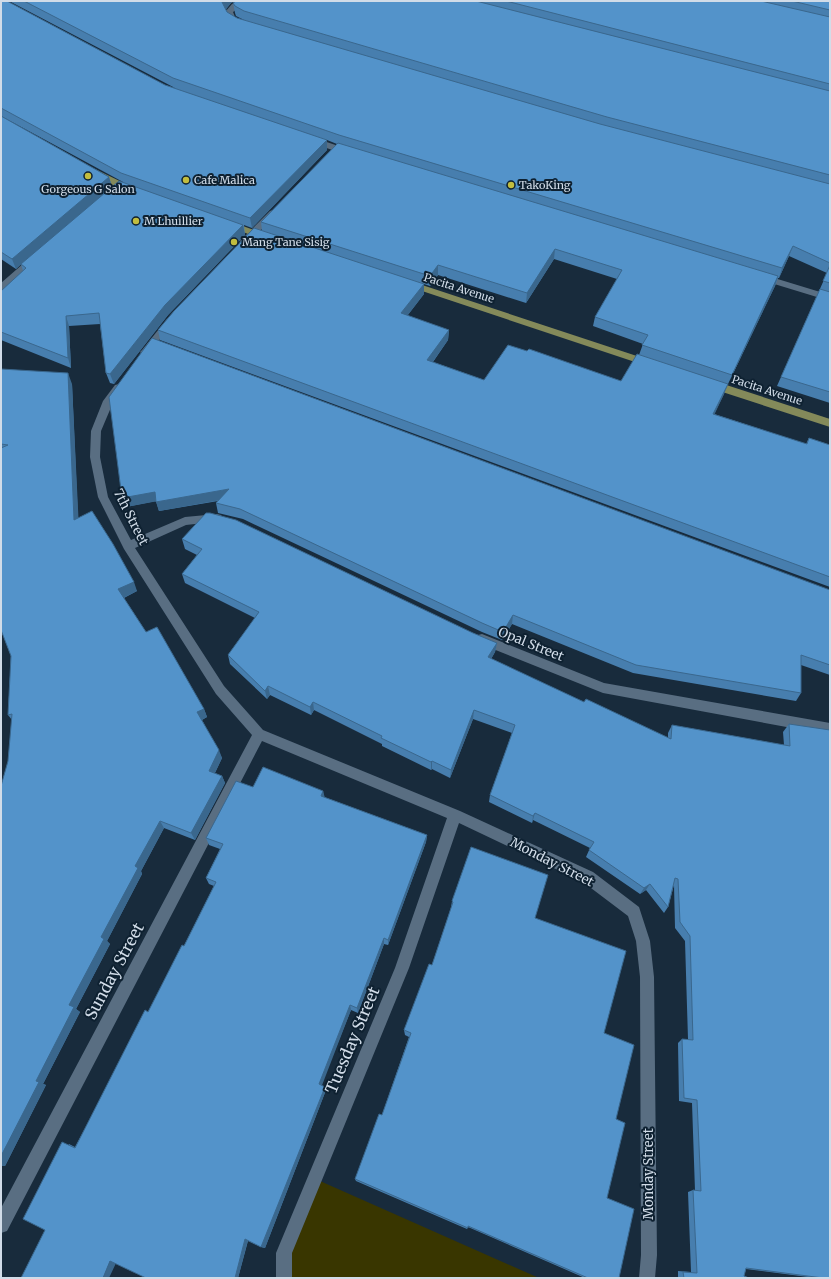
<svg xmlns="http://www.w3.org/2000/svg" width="831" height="1279" viewBox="0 0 831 1279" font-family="Merriweather,serif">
  <rect width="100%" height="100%" fill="#182b3c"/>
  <path fill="#393600" d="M320 1181 539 1278H284V1253Z"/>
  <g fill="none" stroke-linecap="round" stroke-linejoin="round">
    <path fill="#596e82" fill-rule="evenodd" d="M239 1H249L233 12 235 17 244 23 240 25 229 20 225 12 232 4Z
      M309 138H315L350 150 351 152 350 154H344L309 142 308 140Z
      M273 210 276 211 277 213 276 215 248 243H242L240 241 270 211Z
      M35 255 38 256 40 258 38 260 4 290 1 291V283L32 256Z
      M761 274 830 295V301L758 279 756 277 758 275Z
      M170 318 173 319 175 321 173 323 148 354H142L140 352 142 350 167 319Z
      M119 384 123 385 124 388 112 405 101 431 100 457 108 497 131 540 185 517 217 514 221 515 223 518 221 521 186 525 135 548 224 686 263 730 460 811 593 872 639 907 650 941 654 977 657 1255 655 1278H639L641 1255 640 977 636 941 628 916 583 882 459 823 409 968 292 1253V1278H276V1253L395 968 447 818 262 741 7 1231 1 1233V1208L252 735 216 694 124 549 98 497 90 457 91 431 103 401 115 385Z
      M482 634 604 683 830 723V735L603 693 478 643 476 639 478 635Z"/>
    <path fill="#848a5a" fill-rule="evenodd" d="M95 169 134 188 135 190 131 193 117 188 92 174 91 172 92 170Z
      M229 221 268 235 269 237 265 240 226 226 225 224 226 222Z
      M410 281 652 361 653 363 652 365H644L407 286 405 284Z
      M711 380 830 419V427L707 387 706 384 707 381Z"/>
  </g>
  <path fill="#477eae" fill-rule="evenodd" d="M1 1 165 85 175 88 9 1H235L231 3 226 9 227 12 237 18 244 20 236 16 235 13 233 3 236 1H830V403L777 386 827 273 789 256 779 278H778L775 286 728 384H727L724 394 714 414 806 444 809 438 830 445V587L160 340 158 330 262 231 261 222 337 144 327 140V150L252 228 244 225 245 235 168 315 114 384 110 383 106 373 100 324 69 326 71 368 1 340V291L23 271 21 264 16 269 1 259V116L109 177 112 187 123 182 1 116ZM554 259 617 279 595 317 593 326 643 344 639 355 621 381 527 351 484 380 433 362 448 340 449 330 407 316 424 294V284L430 286 438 275 526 303Z
    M1 369 72 384 78 518 137 591 124 598 146 632 204 709 207 717 202 720 222 758 215 773 222 776 225 783 195 840 164 828 141 871 142 874 107 941 110 944 76 1009 80 1012 43 1084 46 1085 5 1166 8 761 12 720 8 715 11 656 1 630Z
    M109 397 830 590V675L801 665V693L796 701 633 673 512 624 502 640 482 632 243 519 218 513 216 503 218 501 159 511 156 501 126 507Z
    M182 539 473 633 497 643 495 652 491 659 584 702 668 738V733L672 725 784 745 783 732 789 724 830 1278H816L746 1269 744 1276 749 1278H678V1271L691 1272 688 1192 693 1190 695 1191 692 1103 679 1101 678 1043 682 1039H688L685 941 675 928 674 885 668 907 664 913 646 890 640 894 586 857 590 848 533 820 532 823 489 802 490 795 512 733 473 719 450 778 432 769 431 770 382 746V744L314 710 311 715 270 695 267 699 230 664 228 655 255 618 185 583 182 574 197 555 185 549Z
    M253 787 323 791 324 797 427 835 426 842 388 945 384 944 358 1013 351 1010 321 1085 325 1087 326 1090 265 1248 261 1247 248 1241 238 1278H146L45 1230 69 1144 75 1147 184 946 214 886 209 884 206 878 220 849 209 845 206 838Z
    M452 901 535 918 604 1033 616 1119 607 1198 619 1278H585L468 1227 467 1229 356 1181 355 1179 382 1115 409 1037 405 1035 404 1030 432 965 451 908Z"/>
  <path fill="#3a678d" d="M223 1H235L231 3 224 12 222 2Z
    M327 140V150L252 228 250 218Z
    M109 177 112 187 16 269 12 259Z
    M243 225 245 235 168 315 114 384 110 374 165 305Z
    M793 246 789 256 779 278 782 268Z
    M555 249 554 259 526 303 527 293Z
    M438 265V275L430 286V276Z
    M778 276 775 286 728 384 732 375Z
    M424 284V294L401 324V313Z
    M66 316 69 326 71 368 68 358Z
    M449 330 448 340 427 370V360Z
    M68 373 72 384 79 529 74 520Z
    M728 384 724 394 710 424 713 414Z
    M229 489 232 498 159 511 156 502Z
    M155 492 158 501 126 507 122 498Z
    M134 582 137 591 123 598 118 589Z
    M513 615 512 624 502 640 503 632Z
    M497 643 495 652 487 666 488 657Z
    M268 686 270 695 267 699 265 691Z
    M313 702 314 710 311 715 310 707Z
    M204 709 207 717 201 720 197 712Z
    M474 710 473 719 450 778 451 770Z
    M219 750 222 758 212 779 209 771Z
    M432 761V769L431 770V762Z
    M222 776 225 783 195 840 191 833Z
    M323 791 325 798 321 796Z
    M535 813 533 820 532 823 533 816Z
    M160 821 164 828 141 871 142 874 107 941 110 944 76 1009 80 1012 43 1084 46 1085 5 1166H1V1156L36 1081 69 1005 101 937 135 866Z
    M427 835 426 842 388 945V940Z
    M650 884 646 890 640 894 644 888Z
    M384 938V944L358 1013 357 1008Z
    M350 1005 351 1010 321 1088 319 1084Z
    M325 1087 326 1090 265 1248 261 1247Z
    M245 1239 248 1240 238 1278H235Z
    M110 1261H117L109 1278H103Z"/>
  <path fill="#5393ca" stroke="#3a678d" d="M1 1H7L165 85 327 140 250 218 121 173 1 108Z
    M24 1H223L222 2 227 12 237 18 600 124 830 184V263L793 246 782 268 339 135 173 78Z
    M236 1H476L830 91V175L607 117 244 11 235 6 233 3Z
    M506 1H761L830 17V84Z
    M792 1H830V10Z
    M1 116 109 177 12 259 1 252Z
    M338 143 778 276 732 375 642 345 648 335 595 317 622 270 555 249 527 293 438 265 430 276 261 222Z
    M119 181 243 225 165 305 110 374 106 373 99 313 66 316 68 358 1 332V291L26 268 21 264Z
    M254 228 424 284 401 313 449 330 427 360 484 380 508 345 527 351 529 349 621 381 637 354 728 384 713 414 807 444 809 438 830 445V577L158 330 174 311Z
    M830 265V283L823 281Z
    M820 289 830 292V392L781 377Z
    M152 338 830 590V665L801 655V693L636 665 513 615 503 632 482 623 240 509 216 503 229 489 156 502 155 492 122 498 109 397Z
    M1 369 68 373 74 520 92 511 113 544 134 582 118 589 146 632 157 627 204 709 197 712 219 750 209 771 222 776 191 833 160 821 135 866 138 868 101 937 104 939 69 1005 74 1007 36 1081 39 1082 1 1156V786L8 761 12 714 8 715 11 656 1 630V448L8 445 1 444Z
    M206 513H210L236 520 473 633 497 643 488 657 584 702 586 699 671 739 672 725 790 746 789 724 830 730V1278H823L746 1268 744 1276 749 1278H684L683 1272 697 1273 693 1190 701 1191 697 1100 684 1098 682 1039 693 1040 690 936 680 922 678 879 675 878 668 907 650 884 644 888 589 850 594 842 535 813 533 816 490 795 515 725 474 710 451 770 432 761 431 762 381 738 382 736 313 702 310 707 268 686 265 691 228 655 259 612 182 574 202 549 182 539Z
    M263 767 323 791 321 796 427 835 388 940 384 938 357 1008 350 1005 319 1084 325 1087 261 1247 245 1239 235 1278H146L110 1261 103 1278H21L45 1230 23 1219 62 1142 75 1148 145 1010 148 1012 182 945 184 946 216 882 206 878 223 844 206 838 236 781 253 787Z
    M471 847 548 875 535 918 626 951 604 1033 634 1045 616 1119 625 1123 607 1198 634 1209 619 1278H588L468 1226V1228L355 1179 379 1114 382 1115 411 1033 404 1030 429 964 432 965 453 902 452 901Z"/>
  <g fill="#c2bd3f" stroke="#0e2131" stroke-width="1.5">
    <circle cx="88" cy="176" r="4"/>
    <circle cx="186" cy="180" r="4"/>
    <circle cx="511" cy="185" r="4"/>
    <circle cx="136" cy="221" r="4"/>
    <circle cx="234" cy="242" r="4"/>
  </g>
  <g text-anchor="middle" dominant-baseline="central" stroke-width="4" stroke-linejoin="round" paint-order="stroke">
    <g font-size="11" fill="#d1dce8" stroke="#0e2131" text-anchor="start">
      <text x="194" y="180">Cafe Malica</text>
      <text x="519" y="185">TakoKing</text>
      <text x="88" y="189" text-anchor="middle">Gorgeous G Salon</text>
      <text x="144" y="221">M Lhuillier</text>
      <text x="242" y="242">Mang Tane Sisig</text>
    </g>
    <g font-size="11" fill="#d1dce8" stroke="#0e2131">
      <text transform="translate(459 288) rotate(18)">Pacita Avenue</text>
      <text transform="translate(767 390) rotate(18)">Pacita Avenue</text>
    </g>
    <g font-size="13" fill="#d1dce8" stroke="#0e2131">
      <text transform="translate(131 517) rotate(63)">7th Street</text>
      <text transform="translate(531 644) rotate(22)">Opal Street</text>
      <text transform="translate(552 862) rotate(27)">Monday Street</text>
      <text transform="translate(648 1174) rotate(-90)">Monday Street</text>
    </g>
    <g font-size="16" fill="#d1dce8" stroke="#0e2131">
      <text transform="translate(114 971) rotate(-62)">Sunday Street</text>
      <text transform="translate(352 1040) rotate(-67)">Tuesday Street</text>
    </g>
  </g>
  <rect width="831" height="1279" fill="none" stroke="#d1dce8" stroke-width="4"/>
</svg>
